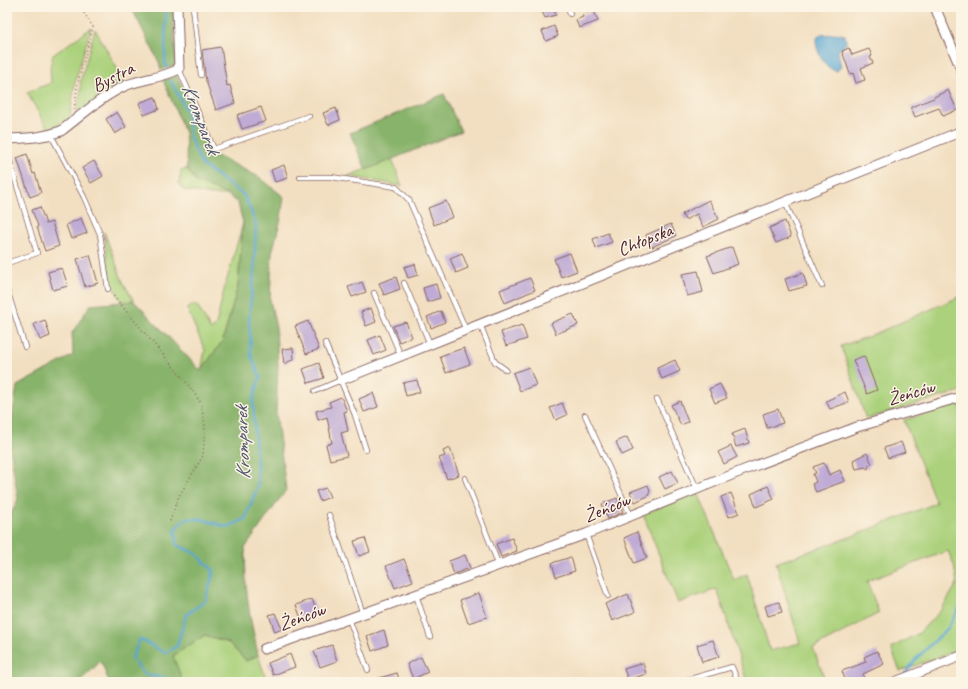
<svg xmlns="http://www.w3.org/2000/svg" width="968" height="689" viewBox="0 0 968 689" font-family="Caveat,sans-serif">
  <rect width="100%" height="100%" fill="#fcf5e5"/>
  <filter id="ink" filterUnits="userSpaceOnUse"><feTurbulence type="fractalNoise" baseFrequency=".025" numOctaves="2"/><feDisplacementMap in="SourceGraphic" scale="8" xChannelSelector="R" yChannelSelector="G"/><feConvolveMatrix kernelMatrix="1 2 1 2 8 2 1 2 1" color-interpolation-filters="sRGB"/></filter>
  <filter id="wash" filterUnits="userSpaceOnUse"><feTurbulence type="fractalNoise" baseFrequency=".012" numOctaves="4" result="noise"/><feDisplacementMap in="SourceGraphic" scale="16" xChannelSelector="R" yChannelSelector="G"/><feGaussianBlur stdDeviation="0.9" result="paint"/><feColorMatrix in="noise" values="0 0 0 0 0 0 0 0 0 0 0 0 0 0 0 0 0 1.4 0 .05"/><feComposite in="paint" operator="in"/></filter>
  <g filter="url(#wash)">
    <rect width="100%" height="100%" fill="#f2dfc1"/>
    <path fill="#abd17b" stroke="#7a7853" d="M91 28 75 82 70 117 55 127 47 128 27 92 51 83 50 67 53 55Z
      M95 29 124 81 76 114 81 89 80 83Z
      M392 159 402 186 348 176Z
      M187 169 196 182 228 195H211L183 190 179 184 181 170Z
      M243 223 238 286 223 340 201 371 205 350 187 309 191 305H197L211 330 216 325 224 290Z
      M104 232 123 282 134 301 122 302 110 281Z
      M961 296V391L866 419 841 346 870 336Z
      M961 403V649L900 671 891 648 919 633 941 610 957 584 954 565 948 551 867 581 879 613 813 648 826 682H747L717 589 678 603 643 514 698 493 734 580 747 574 770 651 800 643 776 563 850 537 936 503 904 420Z
      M205 635 229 643 246 661 258 655 267 682H183L172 656Z"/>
    <path fill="#88b36b" stroke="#69694b" d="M131 7H173L176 65 161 70 159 62Z
      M177 76 202 125 211 153 259 177 284 197 281 218 272 253 270 300 276 328 278 366 276 412 286 490 245 548 246 586 250 616 258 655 246 661 229 643 205 635 173 656 183 682H109L101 661 79 682H7V517L10 516 18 499 9 441 17 386 73 355 72 333 90 305 134 301 201 371 223 340 238 286 243 223 238 203 228 195 196 182 187 169 185 133 163 80Z
      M444 94 461 131 366 170 350 133Z"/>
    <path fill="#59a6d2" stroke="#52627e" d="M835 33 845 35 846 39V44L838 51 841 67 837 71C826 70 817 53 816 42 816 39 818 36 821 34L825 35Z"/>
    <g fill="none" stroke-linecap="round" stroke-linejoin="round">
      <path stroke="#59a6d2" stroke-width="2.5" d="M166 7 165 63 167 67
        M171 81 187 112 190 138 202 165 244 195 256 223 254 275 249 315 251 355 260 377 253 401 258 486 245 519 227 527 201 519H185L175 529 177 545 195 553 214 571 205 601 186 615 177 646 165 653 140 639 132 658 144 674 173 680 174 682
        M904 676 915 660 948 628 961 605"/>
    </g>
    <g id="blocks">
      <path fill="#bfabd5" d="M540 7H561L562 9 554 11 556 15 545 18Z
        M594 11 598 21 579 28 576 20 583 17 582 15Z
        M554 26 558 36 546 41 542 31Z
        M221 47 227 86 230 85 235 103 216 110 206 81 202 50Z
        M849 48 852 55 869 49 872 56 870 57 873 63 861 68 865 80 856 83 853 73 850 74 842 51Z
        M948 90 957 110 943 116 939 108 915 117 911 107 934 98V97Z
        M155 97 159 109 144 115 139 103Z
        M261 107 266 121 242 129 237 115Z
        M336 108 340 120 328 125 323 113Z
        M117 112 126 127 115 134 106 119Z
        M27 154 33 174 35 173 41 193 30 197 17 158Z
        M94 161 103 176 91 183 82 168Z
        M284 165 288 178 275 182 271 170Z
        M709 200 719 219 703 227 697 214 685 220 682 214Z
        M446 201 453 217 434 225 428 208Z
        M40 207 46 224 52 222 59 246 45 251 37 227 38 226 32 210Z
        M81 218 87 233 71 239 66 225Z
        M785 221 791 237 776 243 769 228Z
        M671 224 676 236 652 247 646 235Z
        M608 233 612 242 596 248 593 239Z
        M732 247 738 264 714 273 707 256Z
        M462 253 468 268 456 273 450 258Z
        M570 253 577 271 561 277 554 259Z
        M90 255 98 283 85 287 77 259Z
        M415 264 418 275 408 278 404 267Z
        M62 268 68 286 53 290 48 272Z
        M698 271 703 292 687 296 682 274Z
        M803 273 807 286 789 291 785 279Z
        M396 277 400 289 384 295 379 283Z
        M530 278 535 290 505 303 500 290Z
        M362 282 366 292 352 297 348 287Z
        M436 284 440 298 427 302 423 288Z
        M371 308 376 322 366 326 361 312Z
        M441 311 445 322 431 328 427 317Z
        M573 314 578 325 556 334 551 323Z
        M45 320 50 336 40 340 34 324Z
        M308 321 319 349 306 354 295 326Z
        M406 322 412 337 399 342 393 326Z
        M522 325 527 339 506 346 501 332Z
        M380 335 386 350 374 355 368 340Z
        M293 348 294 359 284 364 282 349Z
        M464 348 470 364 446 373 440 356Z
        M864 356 877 390 867 394 853 360Z
        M675 360 680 371 662 379 657 368Z
        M319 363 324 378 308 383 303 369Z
        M529 367 536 385 520 391 513 373Z
        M417 380 420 392 406 396 403 383Z
        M720 384 727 398 715 403 709 389Z
        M845 392 849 402 830 409 826 401Z
        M373 393 378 407 364 412 359 399Z
        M341 397 347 411 344 412 348 431 341 433 347 456 330 460 326 445 332 443 327 417 318 420 316 411 331 407 329 402Z
        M680 401 688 422 681 425 671 405Z
        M562 403 567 415 556 420 550 408Z
        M778 409 783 423 767 428 763 414Z
        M745 429 749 443 736 447 732 434Z
        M627 437 633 450 622 455 616 442Z
        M901 442 905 452 888 458 884 448Z
        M731 446 737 457 724 464 718 452Z
        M450 448 459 475 447 479 439 458 445 456 443 451Z
        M867 453 872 464 869 465 868 469 865 467 856 469 853 460Z
        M824 463 829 475 840 470 845 481 816 492 812 484 816 482 813 474 816 473 813 467Z
        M672 471 678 483 665 489 659 477Z
        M648 485 650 491 648 496 635 502 630 492Z
        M768 486 774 499 756 507 751 494Z
        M326 488 330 497 320 501 316 491Z
        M731 493 739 513 729 517 721 497Z
        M617 498 623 512 608 519 602 504Z
        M637 532 647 558 634 563 624 538Z
        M365 538 370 552 359 556 354 541Z
        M512 538 517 551 501 557 496 544Z
        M465 555 470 568 454 574 449 561Z
        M571 557 575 571 556 577 552 563Z
        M404 559 413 581 395 588 386 566Z
        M479 593 487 617 468 623 460 600Z
        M628 594 635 612 612 621 605 604Z
        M312 599 318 615 302 621 296 605Z
        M779 602 782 612 768 616 765 606Z
        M275 613 282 629 275 632 269 615Z
        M384 630 388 645 372 651 367 636Z
        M713 640 719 657 702 662 697 645Z
        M332 645 337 661 320 667 314 651Z
        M877 651 884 664 863 674 864 678 855 682H846L842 671 866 662 864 657Z
        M290 654 295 667 273 675 268 663Z
        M421 657 428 672 413 679 407 664Z
        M643 663 646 674 628 680 624 669Z
        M397 673 400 682H373L372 680Z"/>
    </g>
  </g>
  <g filter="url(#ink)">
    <use href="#blocks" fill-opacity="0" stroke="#856260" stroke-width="1"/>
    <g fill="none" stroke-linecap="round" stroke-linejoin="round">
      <defs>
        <path id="lane" d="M193 7 201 75
          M568 7 570 14
          M179 69 214 149 309 116
          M51 135 84 197 100 234 108 289
          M7 152 37 253 7 263
          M300 177H331L396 187 409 200 466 330
          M785 202 822 286
          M404 283 430 344
          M7 290 25 347
          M374 293 401 356
          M480 324 495 362 506 370
          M325 343 355 415 366 450
          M315 391 341 380
          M657 399 697 489
          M585 415 631 516
          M465 478 499 566
          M329 515 363 614
          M586 534 608 596
          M416 595 430 637
          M349 619 368 670
          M680 682 732 667 738 682"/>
        <path id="street" d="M935 7 961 69
          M7 139C26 138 43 138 61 131 82 115 102 96 127 85 144 78 163 78 179 69L177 7
          M341 380 957 133 961 130
          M264 649 586 534 744 470 857 427 961 397
          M895 682 961 656"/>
      </defs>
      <use href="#lane" stroke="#856260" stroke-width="6"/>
      <use href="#street" stroke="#856260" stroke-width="11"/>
      <path stroke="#856260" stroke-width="1.5" stroke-dasharray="1 3" stroke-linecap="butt" d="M74 109 78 82 93 27 80 7
        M111 293 187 383 201 403 205 425 203 456 179 496 169 524"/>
      <use href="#lane" stroke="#fff" stroke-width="4.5"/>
      <use href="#street" stroke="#fff" stroke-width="9"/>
    </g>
  </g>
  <g text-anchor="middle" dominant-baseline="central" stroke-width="3" stroke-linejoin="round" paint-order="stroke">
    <g font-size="19" fill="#4a1f2b" stroke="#fcf5e5">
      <text transform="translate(113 77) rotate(-27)">Bystra</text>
      <text transform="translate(645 240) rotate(-22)">Chłopska</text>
      <text transform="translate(911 393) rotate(-16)">Żeńców</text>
      <text transform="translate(607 508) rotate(-22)">Żeńców</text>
      <text transform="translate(302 617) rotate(-20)">Żeńców</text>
    </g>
    <g font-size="20" font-style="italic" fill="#50556e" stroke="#fcf5e5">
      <text transform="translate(201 119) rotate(69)">Kromparek</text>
      <text transform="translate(242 443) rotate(-92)">Kromparek</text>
    </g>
  </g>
  <rect width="968" height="689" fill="none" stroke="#fcf5e5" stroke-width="24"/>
</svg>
